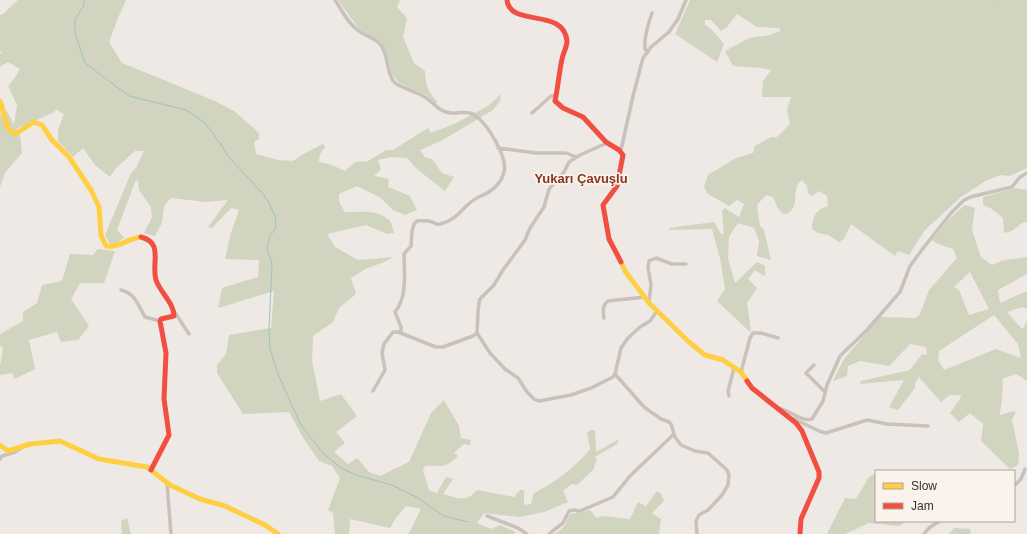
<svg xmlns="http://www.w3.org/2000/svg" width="1027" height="534" viewBox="0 0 1027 534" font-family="Arial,sans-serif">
  <rect width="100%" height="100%" fill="#eee9e4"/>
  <path fill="#d1d4be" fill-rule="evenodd" d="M18 0H126L118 18 109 42 122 63 215 101 234 111 259 133V139L254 142 256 154 278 160 293 161 305 153 323 144 325 147 320 154 319 162 332 165 345 171 355 162 368 161 386 150H393L428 128 431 133 454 124 488 106 501 94 500 101 493 110 441 141 420 150 425 157 432 159 442 173 454 177 445 191 418 170 407 158 391 157 378 160 381 169 374 176 389 179 388 187 410 196 417 210 405 215 393 210 381 198 357 186 339 194V202L345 212C358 212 380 209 390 221 392 224 393 229 394 233L387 234 366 225 327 234 335 247 358 260 394 257 382 263 367 268 351 278 356 294 339 308 333 322 313 336 312 360 320 401 341 394 357 416 336 432 345 443 334 452 348 464 357 458 369 472 380 476 409 462 431 413 444 400 459 426 461 438 471 440 470 445 464 444 454 453 458 456C443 470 442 465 425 466L423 470 429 490 437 493 446 477 453 479 443 494C458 498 466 503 477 490L514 497 520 490H524V505L531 504 534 493C557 481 573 469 590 449L587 433 591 430H595L596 452 619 439 617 444 595 457 597 460 593 470 577 485 572 484 563 491 568 502 544 512 520 517 484 513 477 523 491 529 500 525 516 532 514 534H407L409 533 421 509 406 506 395 519 390 528 350 519 349 534H335L333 513 328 510 340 478 332 466 319 461 304 439 289 412 243 414 217 373V365L226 354 229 335 271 328 274 291 218 308 222 288 258 277 259 260 225 259 231 233 239 210 231 208 212 228 208 227 228 200 206 202 171 198 164 206 162 223 155 236 144 233 152 217 151 207 139 190 138 180 135 182 117 230 124 238 116 243 110 244 105 235 131 173 136 168 144 151H135L115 169 110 177 95 165 83 148 73 157 58 141V130L64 114 57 110C44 118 30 122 16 129L20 135 22 153 5 173 0 187V114L7 111 14 125 17 105 8 86 14 79 20 69 8 62 0 67V54L2 53 0 51V15L3 14Z
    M338 0H400L397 7 407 18 403 37 414 63 425 71C426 86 427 91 438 102L435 103 426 95 399 83 392 74 387 55 381 42 362 31 357 26Z
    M690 0H1027V168L1010 176 1001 175 987 180 961 197 925 230 909 255 898 251 895 256 851 224 844 239 839 242 828 235 818 233 812 229C813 215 815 211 828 206L827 196 819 191 812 196 808 193 807 186 802 180C801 180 798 184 798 184 793 194 799 207 788 213 780 218 776 203 773 197L766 195 757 205 760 226 764 230 771 260 757 256 759 241 754 228 738 223 729 237 728 259 735 283 757 262 765 266V276L755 270 748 279 757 288 747 303 751 330 749 331 717 301 725 289 720 258 712 229 670 230 669 228 714 222 721 234H724L722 211 725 208 739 217 744 204 737 200 729 206 708 194 704 187 708 175 736 158 753 153 755 146 771 137H777L790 124 787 110 791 97H762L763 81 771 70 762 68 733 66 725 51 749 38 770 35 780 31V28L757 27 737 14 727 27 721 31 711 20H705V25L712 30 724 44 717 62 675 34Z
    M1016 188 1027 190V222L1022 223 1012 231 1004 233 1003 218 992 209 983 205V197Z
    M965 205 975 208 972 230 981 257 992 265 1004 260 1027 257V274L998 290 1000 303 1027 291V309L1022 307 1007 312 1022 329 1024 327 1027 320V381L1016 374 1002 379C1004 386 1001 405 1000 415L1013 411 1016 412 1012 420 1019 453 1018 465 1010 469 981 441 983 424 970 413 959 422 950 413 960 399 961 395H950L941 402 919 377 915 383V388L898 410 889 407 904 380 860 384 861 381 910 370 922 354 927 355 926 347 910 344 889 366 860 361 848 366 847 376 833 381 844 359 880 317 916 318 920 314 929 290 957 258 953 249 938 244 932 240 949 219ZM970 272 989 309 969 315 959 290 954 287ZM994 315 1018 344 1021 358 996 349 944 370 938 360 939 351Z
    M98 249 115 251 104 283H80L71 299 89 326 78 340 61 342 57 332 29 340 35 369 15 379 12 373 0 375V366L3 348 0 346V334L23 321V312L37 303 42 285 62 281 70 254 93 255Z
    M876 474V521H907L899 526 869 523 845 534H827L845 498 856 499 869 477Z
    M657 491 661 494 664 501 652 513 661 519 659 534H554C559 531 563 529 566 523 568 520 568 516 571 514 572 513 585 512 590 510L597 518 602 516 630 519 638 502 646 506Z
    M127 518 131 534H122L121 521Z
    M954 528 970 529 971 534H949Z"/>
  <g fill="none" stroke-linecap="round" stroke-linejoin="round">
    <path stroke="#a0c1bf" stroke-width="1" d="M84 0V5L75 20V34L85 63 129 96 186 110 205 123 220 143 228 156 263 194 269 203 275 216 276 227 270 236 267 248 272 264 269 329 270 349 278 374 299 421 310 437 324 454 341 468 356 475 392 485 418 498 444 516 468 522
      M994 0H995"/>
    <path stroke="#c8c1bc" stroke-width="3.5" d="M335 0C342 10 348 24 359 31 365 36 375 38 380 44 389 53 386 75 395 83 400 87 416 92 423 96 433 101 438 112 451 113 458 114 468 110 474 115 487 122 508 158 504 172 501 185 491 192 479 197 464 203 459 220 440 224 437 225 435 223 432 222 427 220 422 221 417 221L414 224 412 231 411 246 404 254C404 272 408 296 395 312L401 327V333
      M648 52 645 49C644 37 648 25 652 13
      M532 113 551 96H556
      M607 143 580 155 569 162 564 172 549 189 544 207 530 228 525 240 503 270 494 285 480 299 479 303 478 312 477 333 490 353 505 369 518 378 527 392 534 399 539 401 571 395 591 388 613 377 615 374 621 348 628 338 640 327 650 321 657 311
      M498 148 536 153H566L576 157
      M621 150 633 96 643 58 651 47 669 32 678 19 686 0
      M121 290C135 293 138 305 145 317L160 321
      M649 303 651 285 648 267 649 261 656 258 672 264H686
      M174 311 189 334
      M604 318C603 310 602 306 608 301L645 297
      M814 365 806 373 825 392
      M741 372 750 338 753 333H761L778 338
      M615 374 644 407 661 419 669 422 671 424 675 437 681 445 695 451 708 453 727 470 729 475 728 485 722 495 708 510 699 515 696 521 697 534
      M373 391 385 370 382 353 384 344 393 332H398L436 347H443L473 336 477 333
      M729 396 728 391 734 368
      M777 408C789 409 800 422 812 419L823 401 827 385 840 356 867 330 900 292 910 266 921 251 951 213 963 201 970 197 1012 187 1020 177 1027 173
      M794 419 819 431 826 433 867 420 887 424 928 426
      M0 459 2 456 15 452 23 447
      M167 483 171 534
      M1014 486 1021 479 1025 469
      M487 516 518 528 527 534
      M549 534 563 523 569 511 574 510 580 511 613 497 630 476 674 434
      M924 534 930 527 940 521"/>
    <path stroke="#ffcf43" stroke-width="5" d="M0 101C5 112 3 128 15 134L34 122 42 125 52 140 69 157 91 190 99 207 101 235 106 246C119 248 129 238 141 237
      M621 262 625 271 649 303 689 342 705 355 723 360 741 372 747 381
      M0 445 8 451 30 444 60 441 99 459 147 467 170 485 200 499 225 506 265 525 278 534"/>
    <path stroke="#f24e42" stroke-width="5" d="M507 0C510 28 564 7 567 41 567 47 563 53 562 59 559 73 558 87 555 101L563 108 583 117 606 142 619 150 623 155 617 186 603 205 609 239 621 262
      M141 237C164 243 151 263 156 280 160 292 174 303 174 316L161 319 160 321 166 353 164 399 169 435 151 470
      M747 381 752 388 796 423 802 431 819 472V478L801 519 800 534"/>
  </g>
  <g text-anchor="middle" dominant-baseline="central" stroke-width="3.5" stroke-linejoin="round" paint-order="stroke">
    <g font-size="13" font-weight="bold" fill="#883523" stroke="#faf3ec">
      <text x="581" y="178">Yukarı Çavuşlu</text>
    </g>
  </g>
  <rect x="875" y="470" width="140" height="52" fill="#faf3ec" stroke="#ada49e"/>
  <rect x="883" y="483" width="20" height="6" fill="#ffcf43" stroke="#ada49e"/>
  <text x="911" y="490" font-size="12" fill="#392e2a">Slow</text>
  <rect x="883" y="503" width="20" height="6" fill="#f24e42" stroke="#ada49e"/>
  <text x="911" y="510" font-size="12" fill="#392e2a">Jam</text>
</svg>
